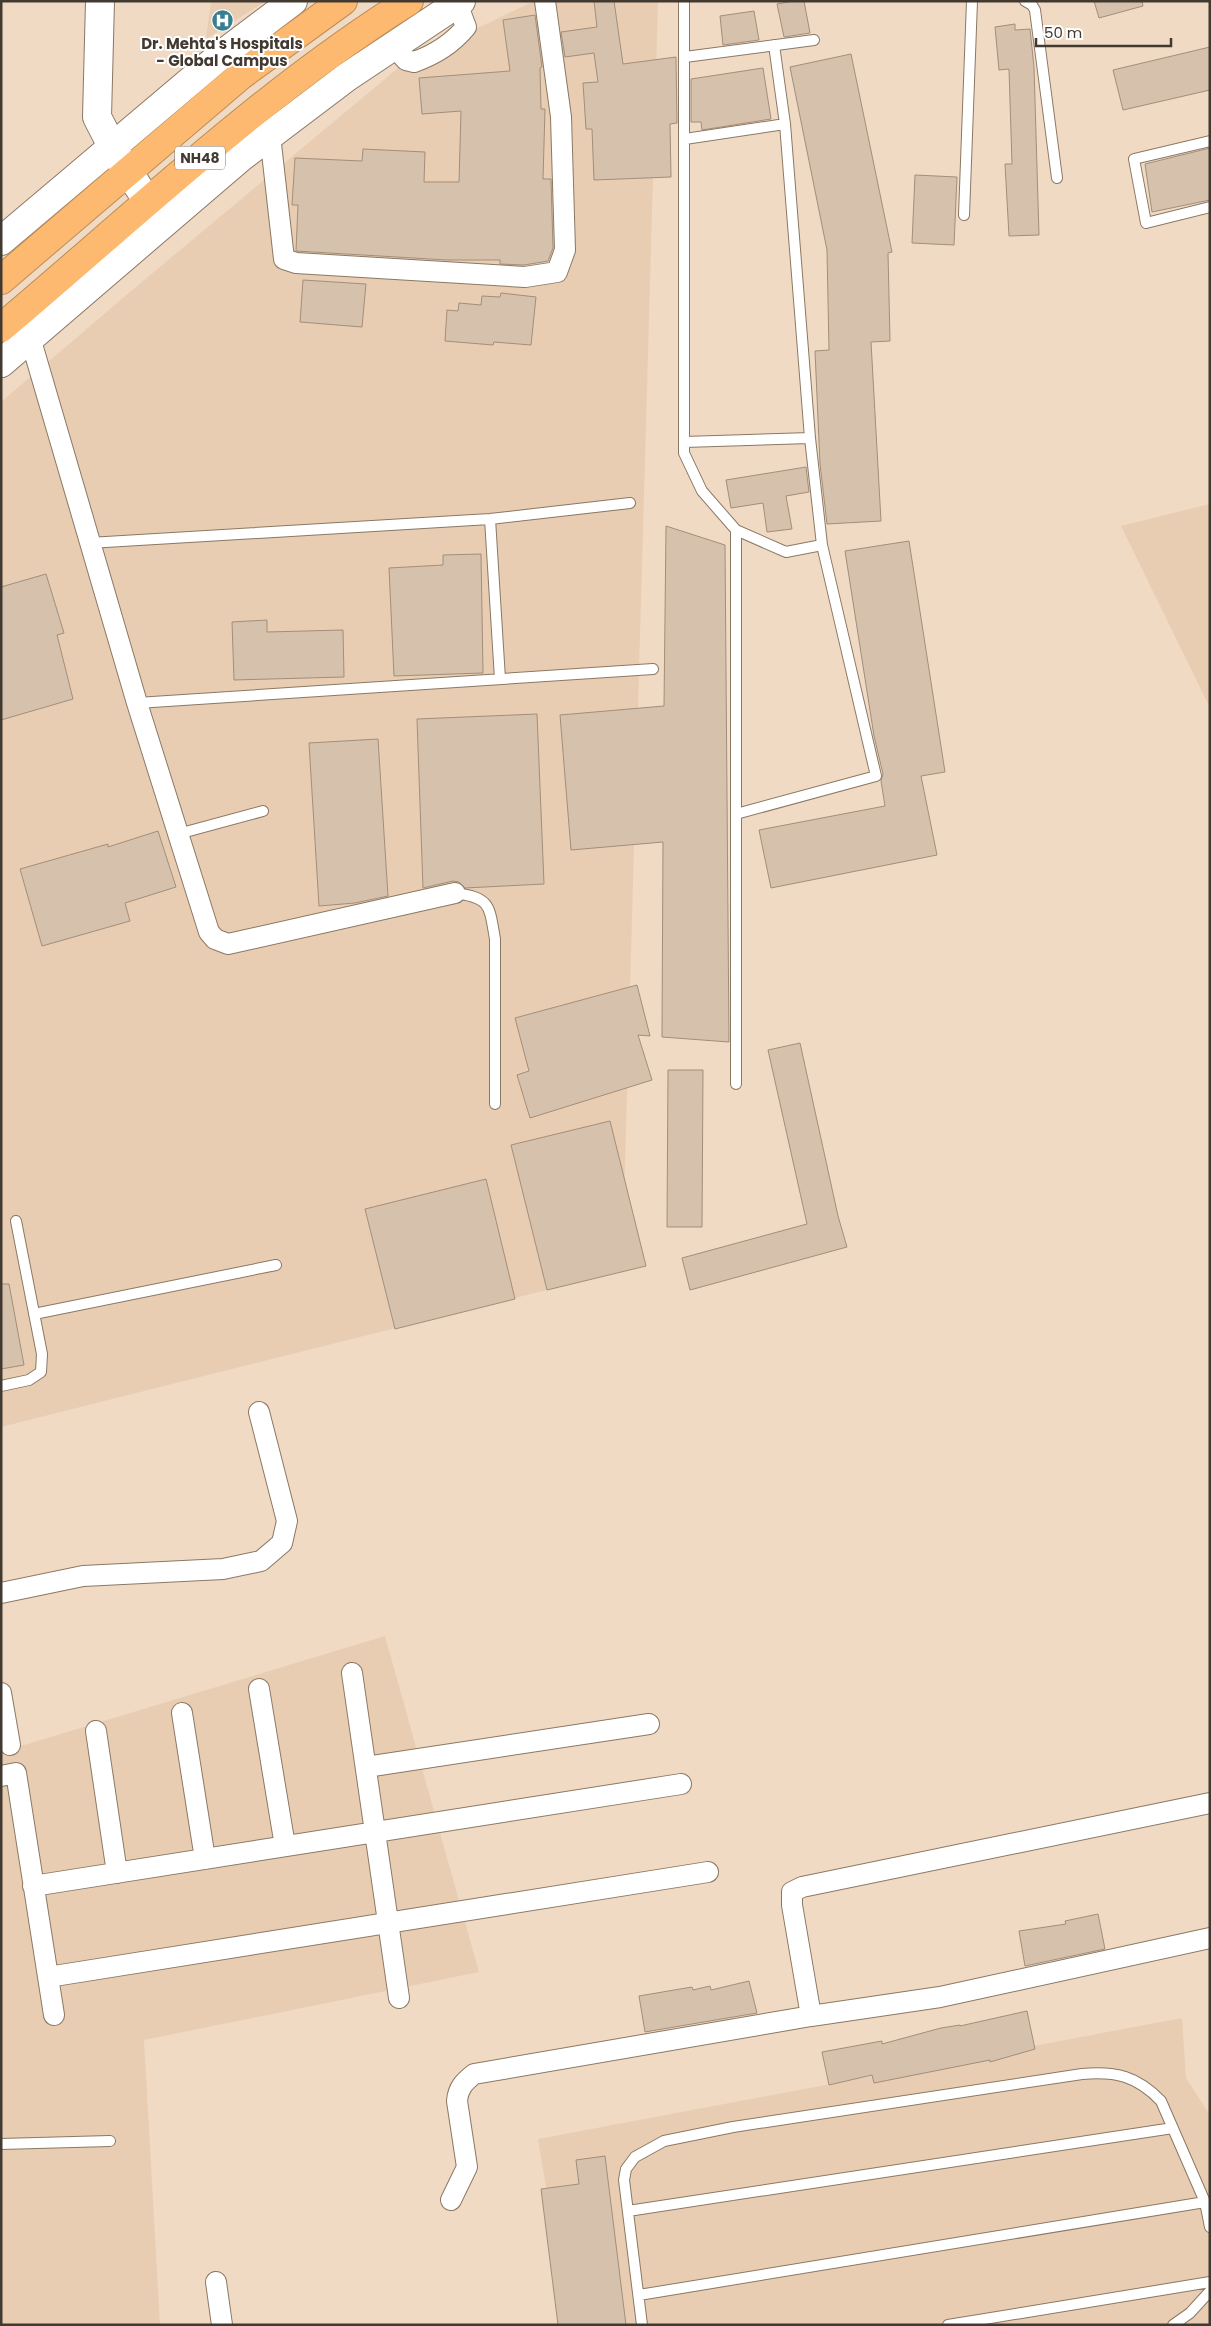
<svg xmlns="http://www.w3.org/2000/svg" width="1211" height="2326" viewBox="0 0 1211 2326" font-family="Poppins,sans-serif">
  <rect width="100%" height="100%" fill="#f0dac4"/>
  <path fill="#e8cdb2" d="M211 1H266L206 39Z
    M534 1H658L622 1271 1 1427V402L137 286 403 64Z
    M1210 504V708L1121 526Z
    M385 1636 479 1972 144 2040 160 2325H1V1752Z
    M1182 2018 1186 2078 1210 2115V2325H569L538 2139Z"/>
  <path fill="#d6c1ac" stroke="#a28e7a" d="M594 1H614L623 64 676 57 677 123 670 124 671 177 594 180 592 129H586L583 83 598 82 594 53 565 57 561 32 597 27Z
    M793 1H804L810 33 784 37 777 4Z
    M1094 1H1142L1143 6 1099 18Z
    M754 11 759 40 723 45 720 16Z
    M535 15 542 67 540 68 541 109H545L543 179H551L553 248 548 261 524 265 500 264V260H447L296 251 298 205H292L295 158 362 161 363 149 425 152 424 182H459L461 111 422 114 419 78 510 71 503 20Z
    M1015 24V30L1030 29 1034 67 1039 235 1009 236 1005 164H1012L1009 69 999 70 995 27Z
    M1210 47V90L1123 110 1113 70Z
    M851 54 892 252 888 253 890 341 871 342 881 521 827 524 820 464 815 351 829 350 827 250 790 67Z
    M763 68 771 119 702 130 701 122H691V79Z
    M1210 148V200L1152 212 1145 164Z
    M915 175 957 177 954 245 912 243Z
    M303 280 366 284 362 327 300 322Z
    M501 293 536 297 531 345 494 342 493 345 445 341 447 310 458 311 459 303 481 305 482 296 500 297Z
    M806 467 809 492 786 496 792 529 767 532 763 503 731 508 726 480Z
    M666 526 725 545 729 1042 662 1037 663 842 571 850 560 715 664 706Z
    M909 541 945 772 921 776 937 855 771 888 759 830 885 806 881 781 883 774 874 736 845 551Z
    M481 554 483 673 394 676 389 568 443 565V555Z
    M46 574 64 633 57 635 73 699 1 720V587Z
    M267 620V632L343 630 344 677 234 680 232 622Z
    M537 714 544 884 465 888 459 882 453 881 423 888 417 719Z
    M378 739 388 896 355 903 319 906 309 743Z
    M158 831 176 887 125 903 130 921 42 946 20 869 108 844V847Z
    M637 985 650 1036 638 1035 652 1080 530 1118 517 1075 529 1071 515 1018Z
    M800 1043 838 1216 847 1247 690 1290 682 1258 807 1224 768 1050Z
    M668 1070H703L702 1227H667Z
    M610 1121 646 1266 547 1290 511 1145Z
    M486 1179 515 1299 395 1329 365 1209Z
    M1 1284H9L24 1365 1 1369Z
    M1098 1914 1105 1949 1025 1966 1019 1931 1066 1924 1065 1921Z
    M749 1981 757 2013 645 2032 639 1996 692 1987 693 1990 710 1986 711 1990Z
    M1027 2011 1035 2049 990 2062V2060L874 2083 872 2075 829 2085 822 2052 882 2041V2044L941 2028 960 2025V2026Z
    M605 2156 626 2325H558L541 2189 579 2184 576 2160Z"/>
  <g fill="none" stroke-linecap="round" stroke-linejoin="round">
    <defs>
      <path id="lane" d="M684 1V453L702 491 736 530 786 552 822 545
        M1025 1 1032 5 1035 10 1057 178
        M774 45 785 124
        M685 57 814 40
        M1210 141 1134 159 1146 223 1210 207
        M964 215 972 1
        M684 442 810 438 785 124 685 139
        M490 519 500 679
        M736 530V1084
        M89 543 490 519 630 503
        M137 703 653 669
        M736 814 876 776 822 545 810 438
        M178 834 263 811
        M455 893C491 898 489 905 495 939V1104
        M34 1314 276 1265
        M1 1386 29 1380 41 1372 42 1354 16 1221
        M1 2144 110 2141
        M628 2211 1173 2128
        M639 2295 1205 2202
        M642 2325 624 2180 626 2169 635 2157 664 2141 733 2127 1082 2074C1116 2071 1137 2076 1161 2101L1205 2202 1210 2227
        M948 2325 1210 2282
        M1173 2325 1190 2313 1210 2291"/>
      <path id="street" d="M393 45 406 60 414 62C434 55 452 44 466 27L457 3
        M270 135 284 259 296 263 525 277 557 272 565 250 561 117 545 1
        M27 327 137 703 209 932 215 939 228 944 455 893
        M1 1593 83 1576 223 1569 261 1561 282 1543 287 1521 259 1412
        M352 1673 399 1998
        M259 1689 285 1846
        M1 1693 10 1745
        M182 1713 205 1859
        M96 1731 117 1873
        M366 1767 649 1724
        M1 1776 16 1773 54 2015
        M33 1886 681 1784
        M48 1977 708 1872
        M811 2016 792 1905V1892L802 1887 1210 1803
        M451 2200 467 2167 457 2101C458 2088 464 2082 474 2074L811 2016 940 1997 1210 1938
        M216 2282 222 2325"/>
      <path id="secondary" d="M100 1 97 117 115 152 161 221
        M1 241 220 56 293 1
        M1 363 240 158 347 77 461 1"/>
      <path id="highway" d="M1 280 240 76 343 1
        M1 328C134 216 261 94 409 1"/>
    </defs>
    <use href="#lane" stroke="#8b7864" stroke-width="12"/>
    <use href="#street" stroke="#8b7864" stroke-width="22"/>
    <use href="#secondary" stroke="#8b7864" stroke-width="30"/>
    <use href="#highway" stroke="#bc8c59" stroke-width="30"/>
    <use href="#lane" stroke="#fff" stroke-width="10"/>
    <use href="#street" stroke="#fff" stroke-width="20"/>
    <use href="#secondary" stroke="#fff" stroke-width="28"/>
    <use href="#highway" stroke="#fdb96f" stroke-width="28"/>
  </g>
  <defs>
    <symbol id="hospital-disc" viewBox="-11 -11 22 22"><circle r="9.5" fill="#3b7e8f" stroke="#fff"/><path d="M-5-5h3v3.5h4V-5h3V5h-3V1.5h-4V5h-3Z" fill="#fff"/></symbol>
  </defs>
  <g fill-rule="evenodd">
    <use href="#hospital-disc" x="210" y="8" width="25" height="25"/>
  </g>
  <g text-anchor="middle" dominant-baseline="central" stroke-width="4" stroke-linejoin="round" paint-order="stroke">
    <rect fill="#fff" stroke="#7b746f" stroke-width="1" x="175" y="146.5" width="50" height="23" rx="4"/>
    <g font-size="14" font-weight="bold" fill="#423931">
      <text x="200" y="158">NH48</text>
    </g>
    <g font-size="15" font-weight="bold" fill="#423931" stroke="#fff">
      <text x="222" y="43">Dr. Mehta's Hospitals<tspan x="222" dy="17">- Global Campus</tspan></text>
    </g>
  </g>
  <rect width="1211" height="2326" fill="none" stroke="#423931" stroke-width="5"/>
  <path d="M1036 38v8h135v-8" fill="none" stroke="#423931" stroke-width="2.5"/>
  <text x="1044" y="38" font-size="15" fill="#423931" stroke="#ffffff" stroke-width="4" paint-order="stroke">50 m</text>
</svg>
